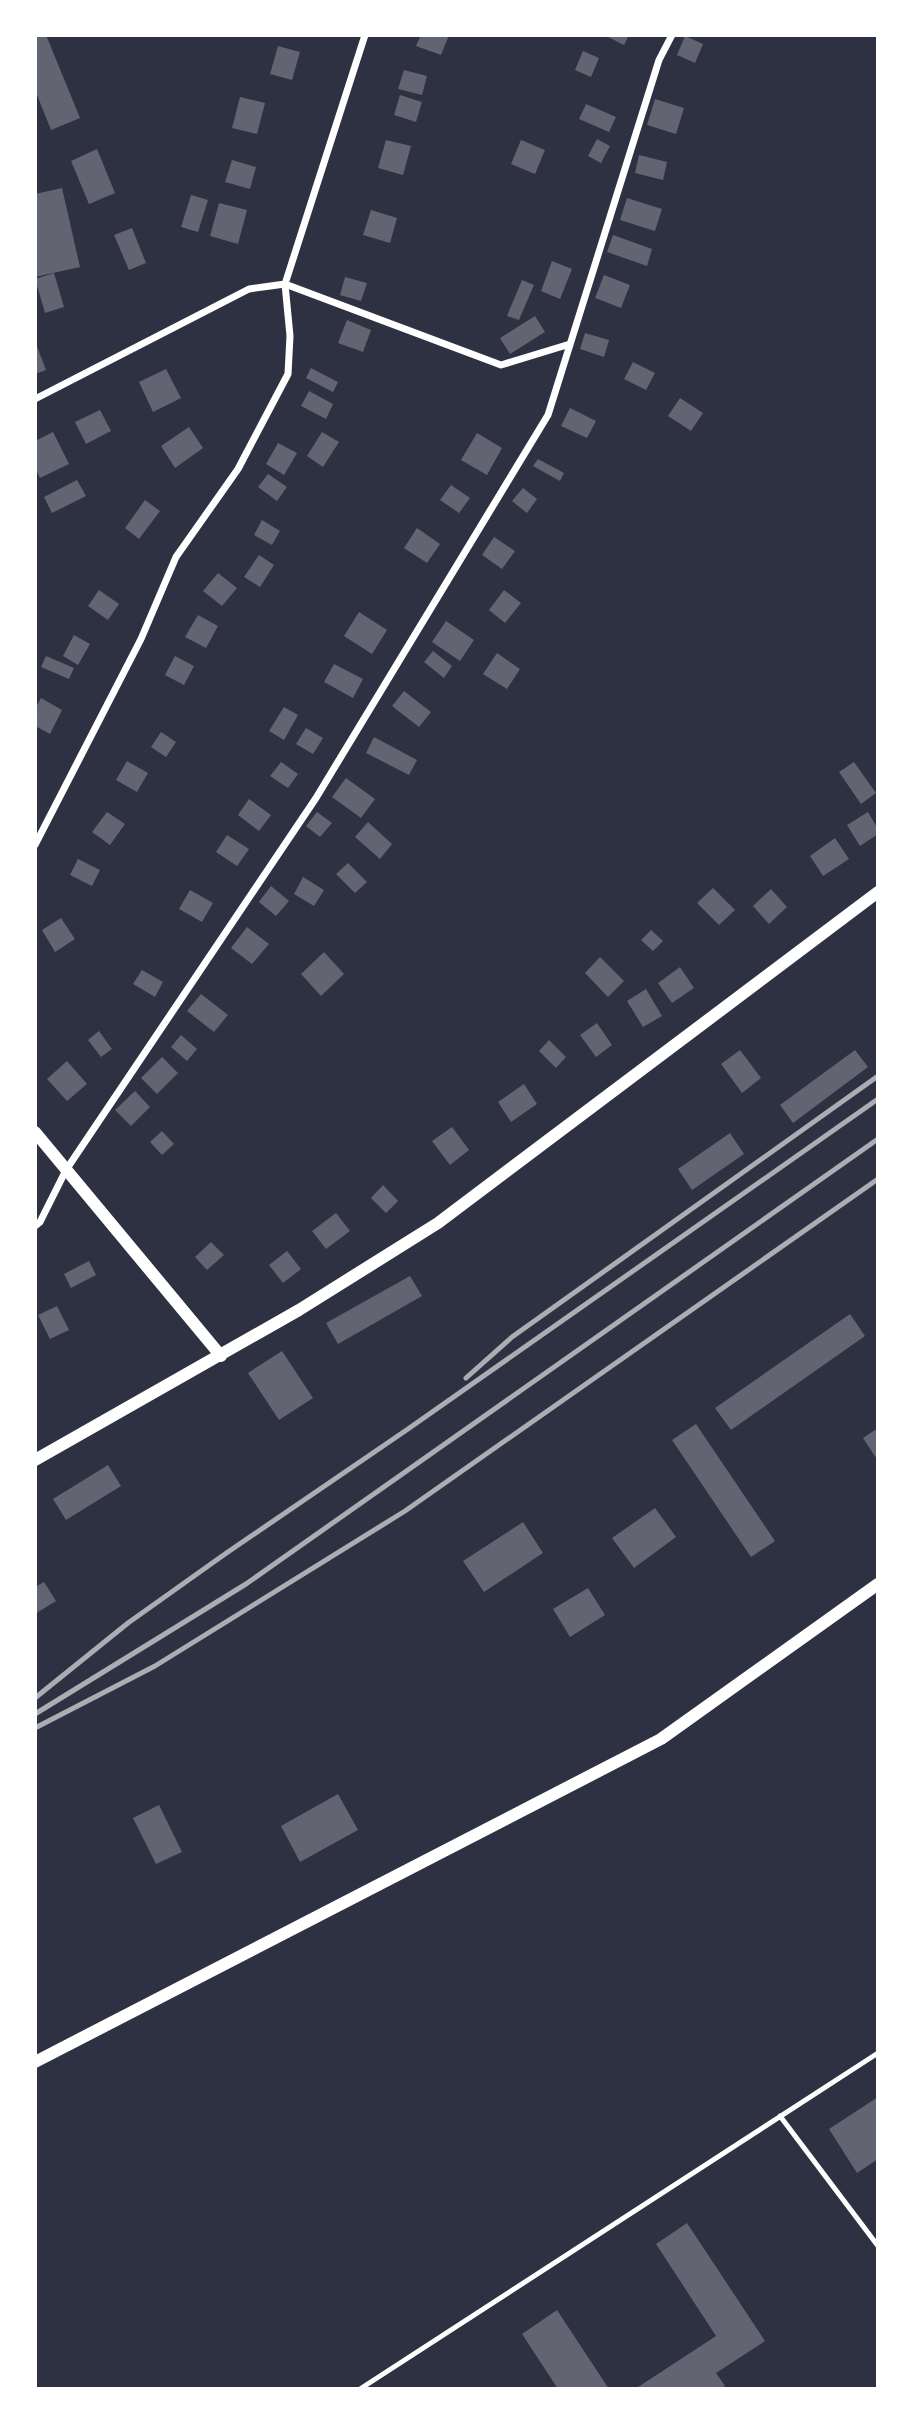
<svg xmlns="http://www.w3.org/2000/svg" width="913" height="2424" viewBox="0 0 913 2424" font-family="Mulish,sans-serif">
  <rect width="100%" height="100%" fill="#2d3142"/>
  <path fill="#626471" d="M35 35H46L80 118 51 130 35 90Z
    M421 35H449L441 55 416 46Z
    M604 35H629L624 45Z
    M685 36 703 44 695 63 677 55Z
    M278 46 300 52 292 80 270 74Z
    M583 51 599 58 591 77 575 70Z
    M404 70 427 76 422 95 398 89Z
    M400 95 422 102 416 122 394 115Z
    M240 97 265 103 257 134 232 128Z
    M655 99 684 108 676 134 647 125Z
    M586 104 616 117 609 132 579 119Z
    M597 139 610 146 601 163 588 156Z
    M386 140 411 146 403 175 378 168Z
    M521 140 545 150 535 174 511 164Z
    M97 149 115 193 89 204 71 161Z
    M639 155 667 162 663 180 635 173Z
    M232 160 256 167 250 189 225 182Z
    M62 188 80 267 35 277V194Z
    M191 195 208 200 198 232 181 227Z
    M627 198 662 209 655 231 620 220Z
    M219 203 247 210 238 244 210 236Z
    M371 210 397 218 390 243 363 235Z
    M132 228 146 263 129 270 114 235Z
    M613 235 652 249 647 266 607 252Z
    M552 261 572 269 560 299 541 291Z
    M54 273 64 307 45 313 35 279Z
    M604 275 630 285 621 308 595 298Z
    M345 277 367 283 361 301 340 295Z
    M522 280 534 285 519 320 507 316Z
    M535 316 545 332 510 354 500 338Z
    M347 320 371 330 363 352 338 343Z
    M585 333 609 340 604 357 580 349Z
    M35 341 46 370 35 374Z
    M633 362 655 373 646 390 624 379Z
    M311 368 338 382 333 392 306 378Z
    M166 369 181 398 153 412 139 382Z
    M309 391 333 404 326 419 301 406Z
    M680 398 703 413 691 431 668 416Z
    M570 408 596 421 587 438 561 426Z
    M100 410 111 431 86 444 75 422Z
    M189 427 203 448 175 468 161 446Z
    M53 432 69 464 40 478 35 468V441Z
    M322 432 339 442 323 467 307 456Z
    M477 433 502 448 487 475 461 460Z
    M278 443 297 453 284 475 266 464Z
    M538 459 564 473 560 481 533 466Z
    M268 474 287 487 277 501 258 487Z
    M77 480 86 496 52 513 44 497Z
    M451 485 470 498 459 513 440 500Z
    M523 488 537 499 527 513 512 501Z
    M145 500 160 511 139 539 125 528Z
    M262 520 280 531 272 545 254 535Z
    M417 528 440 544 427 563 404 548Z
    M494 537 515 551 502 569 482 555Z
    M259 555 274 565 260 587 244 577Z
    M218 573 237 588 222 606 203 591Z
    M99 590 119 604 108 620 88 606Z
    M504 590 521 603 505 623 489 610Z
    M359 612 387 630 372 654 344 636Z
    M198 615 218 626 206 648 185 637Z
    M446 621 474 640 460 661 432 642Z
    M74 635 90 644 78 665 63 656Z
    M433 651 452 666 444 678 424 662Z
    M497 653 520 669 507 689 483 674Z
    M46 656 74 668 69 679 41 667Z
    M175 656 194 666 184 685 165 675Z
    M334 664 363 679 353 698 324 682Z
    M404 691 431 712 419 727 392 706Z
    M41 698 62 710 50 734 35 726V709Z
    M284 707 298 715 284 740 269 731Z
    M306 728 323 738 313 754 296 744Z
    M161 732 176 742 166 757 151 747Z
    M374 737 417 760 409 775 366 753Z
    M127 761 148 773 137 792 116 780Z
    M281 762 298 774 288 788 270 776Z
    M854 762 876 793 861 804 839 772Z
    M346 778 375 799 361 818 332 797Z
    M249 799 271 815 259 831 238 815Z
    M107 812 125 824 110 845 92 832Z
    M317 812 332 823 320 837 306 826Z
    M868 812 878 829V834L860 846 847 825Z
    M368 822 392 844 380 859 355 837Z
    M227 835 249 849 237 866 216 852Z
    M835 838 849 859 823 876 810 856Z
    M78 859 100 870 92 886 70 875Z
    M348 863 367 882 355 893 336 874Z
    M303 877 324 890 314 906 294 894Z
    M271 886 289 901 276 916 259 902Z
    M713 888 735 910 719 925 697 903Z
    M771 889 787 907 769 924 753 906Z
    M190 890 213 903 202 922 179 909Z
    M61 918 75 939 55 952 42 930Z
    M247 927 269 944 252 964 231 948Z
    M651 930 663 941 653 951 641 940Z
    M324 952 344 974 321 996 301 974Z
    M600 957 624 981 608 997 585 973Z
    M680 967 694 988 672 1003 658 983Z
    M142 970 163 982 155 997 133 984Z
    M646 989 662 1016 643 1027 627 1001Z
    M201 994 228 1015 214 1032 187 1011Z
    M597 1023 612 1045 596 1057 580 1035Z
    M99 1031 112 1049 101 1057 88 1040Z
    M181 1035 197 1049 187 1061 171 1047Z
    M549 1040 566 1057 556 1068 539 1051Z
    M740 1050 761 1078 742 1093 721 1064Z
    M855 1050 868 1067 793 1123 780 1105Z
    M162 1057 178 1073 157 1094 141 1078Z
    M67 1061 87 1084 67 1101 47 1079Z
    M524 1084 537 1104 511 1122 498 1102Z
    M135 1091 150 1107 131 1126 115 1110Z
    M452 1127 469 1150 450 1165 432 1141Z
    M162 1131 174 1144 162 1155 150 1142Z
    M730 1133 744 1154 692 1190 678 1169Z
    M383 1185 398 1201 386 1213 371 1198Z
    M336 1213 350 1231 326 1249 312 1231Z
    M211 1242 224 1255 207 1270 195 1257Z
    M287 1251 301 1269 283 1283 269 1265Z
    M89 1261 96 1275 71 1288 64 1274Z
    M410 1276 422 1296 338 1344 326 1323Z
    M57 1306 69 1330 50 1339 38 1315Z
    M850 1314 865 1336 731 1430 715 1408Z
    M282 1351 313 1398 279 1420 248 1373Z
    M696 1424 775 1541 751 1557 672 1440Z
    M878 1428V1461L863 1438Z
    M108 1465 121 1486 66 1520 53 1499Z
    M655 1508 676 1537 634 1568 612 1538Z
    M523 1522 543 1553 484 1592 463 1561Z
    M44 1582 56 1601 35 1614V1587Z
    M588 1588 605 1615 570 1637 553 1609Z
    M338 1794 358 1830 300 1862 281 1826Z
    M159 1805 182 1852 156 1864 133 1818Z
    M878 2097V2159L857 2173 829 2129Z
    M687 2223 765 2341 716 2373 725 2386 720 2389H635L716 2336 656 2244Z
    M557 2310 609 2389H558L522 2334Z"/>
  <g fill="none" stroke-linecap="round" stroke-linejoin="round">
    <path stroke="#fff" stroke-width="5" d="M780 2116 878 2246
      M360 2389 878 2053"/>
    <path stroke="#fff" stroke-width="7" d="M35 399 249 289 285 284 501 365 570 344
      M35 845 141 639 176 557 238 469 288 374 290 336 285 284 365 35
      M35 1226 40 1222 66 1170 316 798 548 415 659 60 672 35"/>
    <path stroke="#fff" stroke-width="12" d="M35 1132 221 1356
      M35 1460 299 1310 438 1223 878 892
      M35 2062 661 1739 878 1584"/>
    <path stroke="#abadb3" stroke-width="5" d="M466 1378 512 1337 878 1076
      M35 1698 128 1623 225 1554 408 1429 878 1099
      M35 1714 246 1584 878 1139
      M35 1728 155 1666 405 1511 878 1179"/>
  </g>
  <rect width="913" height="2424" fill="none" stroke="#ffffff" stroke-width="74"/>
</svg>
